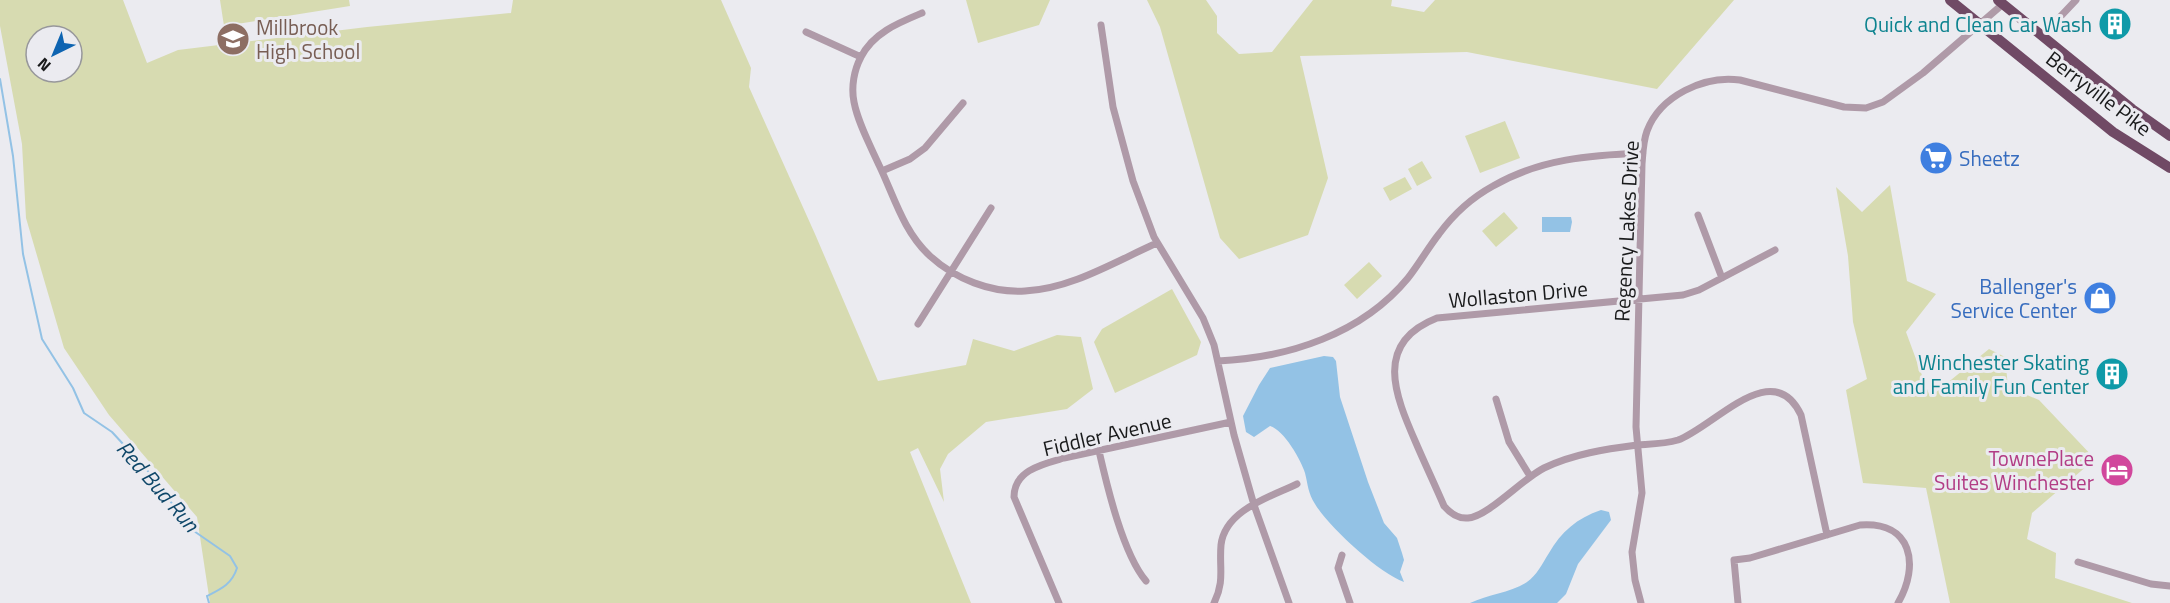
<svg xmlns="http://www.w3.org/2000/svg" width="2170" height="603" viewBox="0 0 2170 603" font-family="'Titillium Web',sans-serif">
  <rect width="100%" height="100%" fill="#ebebf0"/>
  <path fill="#d7dbb1" fill-rule="evenodd" d="M0 0H123L147 63 178 50 367 27 511 13 513 0H721L751 68 749 87 815 234 878 381 966 365 973 339 1014 351 1057 335 1081 337 1093 389 1067 409 986 422 948 454 940 469 944 502 918 448 910 452 971 603H210L197 517 109 415 64 348 26 218 22 144 0 26ZM36 36H72V72H36Z
    M220 0H349L350 6 224 26Z
    M966 0H1050L1039 25 978 43Z
    M1147 0H1206L1217 16V33L1239 54 1272 52 1313 0H1392L1391 6 1424 12 1435 0H1734L1657 89 1467 52 1300 56 1328 178 1308 235 1239 259 1220 238 1160 27Z
    M1505 121 1520 158 1480 173 1465 136Z
    M1422 161 1432 178 1417 186 1408 169Z
    M1405 177 1412 189 1390 201 1383 188Z
    M1890 185 1907 281 1936 294 1906 332 1930 397 1989 349 2005 357 2008 387 2039 400 2095 459 2032 513 2027 539 2056 553 2055 578 2132 603H1950L1926 488 1863 483 1846 390 1867 379 1853 322 1848 256 1836 187 1862 212Z
    M1504 212 1518 228 1496 247 1482 231Z
    M1369 262 1382 276 1357 299 1344 285Z
    M1172 289 1201 342 1197 355 1115 393 1094 342 1102 329Z"/>
  <path fill="#93c2e5" d="M1542 217H1571L1572 222 1570 232H1542Z
    M1324 356 1333 357 1336 361 1340 397 1368 482 1384 523 1397 538 1402 553 1404 560 1400 572 1404 582C1379 573 1329 527 1315 504 1308 493 1308 485 1305 473 1301 460 1284 430 1270 426L1254 437 1246 432 1243 416 1259 385 1270 368Z
    M1601 510 1609 512 1611 520 1578 564 1566 594 1557 603H1470C1488 594 1510 593 1527 582 1537 575 1542 564 1549 553 1561 532 1577 518 1601 510Z"/>
  <g fill="none" stroke-linecap="round" stroke-linejoin="round">
    <path stroke="#93c2e5" stroke-width="2" d="M0 79 13 156 23 254 42 339 73 388 84 413 112 432 147 470 191 529 230 556 237 568C232 584 221 589 207 596L209 603"/>
    <path stroke="#af9aa8" stroke-width="7" d="M922 13C898 23 873 33 861 57 854 70 851 87 854 102 858 123 870 145 879 165 894 196 903 231 930 256 955 279 991 293 1025 291 1071 289 1116 261 1157 243
      M1101 25 1113 107 1133 181 1154 237 1203 318 1214 345 1234 435 1254 505 1289 603
      M806 32 861 57
      M2042 36 2076 0
      M882 171 910 159 925 148 963 103
      M1698 215 1722 278
      M1775 250 1699 290 1683 295 1437 318C1373 343 1395 395 1416 443 1425 464 1435 485 1444 506 1450 513 1458 519 1468 518 1489 516 1522 479 1544 468 1573 454 1606 449 1637 445 1651 444 1665 444 1678 440 1714 427 1773 355 1801 415L1827 535
      M918 324 991 208
      M1218 361C1288 358 1362 334 1408 278 1419 264 1428 248 1439 234 1453 215 1473 197 1493 186 1539 159 1591 155 1643 153
      M1496 399 1509 442 1530 476
      M1099 451C1107 486 1123 554 1146 581
      M1342 555 1338 568 1350 603
      M2078 562 2151 584 2170 586
      M1059 603 1014 497C1014 470 1043 464 1064 458L1231 422
      M1214 603C1225 581 1219 568 1221 545 1225 510 1270 497 1297 484
      M1641 603 1635 580 1632 552 1642 493 1636 427 1642 164C1643 153 1643 142 1647 131 1660 96 1704 75 1740 80L1844 107 1866 108 1883 102 1923 73 2003 4
      M1738 603 1734 560 1750 558 1860 525C1912 521 1920 565 1898 603"/>
    <path stroke="#704a65" stroke-width="10" d="M1950 0 2113 132 2170 168
      M1998 0 2132 109 2170 136"/>
  </g>
  <defs>
    <symbol id="building-disc" viewBox="-11 -11 22 22"><circle r="9.5" fill="#0f9aa8" stroke="#ebebf0"/><path d="M-4-6H4V6H1V3H-1V6H-4ZM-2.5-4.3h1.7v1.8h-1.7ZM.8-4.3h1.7v1.8H.8ZM-2.5-1h1.7V.8h-1.7ZM.8-1h1.7V.8H.8Z" fill="#fff"/></symbol>
    <symbol id="school-disc" viewBox="-11 -11 22 22"><circle r="9.5" fill="#8d6e63" stroke="#ebebf0"/><path d="M0-5L7-2L0 1L-7-2ZM-4 1L0 2.5L4 1V4Q0 6-4 4Z" fill="#fff"/></symbol>
    <symbol id="supermarket-disc" viewBox="-11 -11 22 22"><circle r="9.5" fill="#3f7fe0" stroke="#ebebf0"/><path d="M-6-5.5h2.5l.6 2H6L4.5 2H-2.5L-4.4-4H-6ZM-1.5 3.2a1.3 1.3 0 1 0 .1 0ZM3 3.2a1.3 1.3 0 1 0 .1 0Z" fill="#fff"/></symbol>
    <symbol id="shop-disc" viewBox="-11 -11 22 22"><circle r="9.5" fill="#3f7fe0" stroke="#ebebf0"/><path d="M-5-2.5h2.3a2.7 3.5 0 0 1 5.4 0H5L5.5 6h-11ZM-1.5-2.5h3a1.5 2.3 0 0 0-3 0Z" fill="#fff"/></symbol>
    <symbol id="hotel-disc" viewBox="-11 -11 22 22"><circle r="9.5" fill="#d1479c" stroke="#ebebf0"/><path d="M-6-4.5h1.5V1H6V5H4.5V3h-9V5H-6ZM-4 0a1.8 1.8 0 1 1 3.6 0ZM.5 0V-2.5h3Q6-2.5 6 0Z" fill="#fff"/></symbol>
  </defs>
  <g fill-rule="evenodd">
    <use href="#building-disc" x="2096" y="5" width="38" height="38"/>
    <use href="#school-disc" x="214" y="20" width="38" height="38"/>
    <use href="#supermarket-disc" x="1917" y="139" width="38" height="38"/>
    <use href="#shop-disc" x="2081" y="279" width="38" height="38"/>
    <use href="#building-disc" x="2093" y="355" width="38" height="38"/>
    <use href="#hotel-disc" x="2098" y="451" width="38" height="38"/>
  </g>
  <g text-anchor="middle" dominant-baseline="central" stroke-width="6" stroke-linejoin="round" paint-order="stroke">
    <g font-size="21" fill="#0d838f" stroke="#ebebf0" text-anchor="end">
      <text x="2092" y="24">Quick and Clean Car Wash</text>
      <text x="2089" y="362">Winchester Skating<tspan x="2089" dy="24">and Family Fun Center</tspan></text>
    </g>
    <g font-size="21" fill="#785e54" stroke="#ebebf0" text-anchor="start">
      <text x="256" y="27">Millbrook<tspan x="256" dy="24">High School</tspan></text>
    </g>
    <g font-size="21" fill="#191a1b" stroke="#ebebf0">
      <text transform="translate(2099 93) rotate(37)">Berryville Pike</text>
      <text transform="translate(1626 231) rotate(-87)">Regency Lakes Drive</text>
      <text transform="translate(1518 294) rotate(-5)">Wollaston Drive</text>
      <text transform="translate(1107 434) rotate(-13)">Fiddler Avenue</text>
    </g>
    <g font-size="21" fill="#366cbe" stroke="#ebebf0" text-anchor="start">
      <text x="1959" y="158">Sheetz</text>
      <text x="2077" y="286" text-anchor="end">Ballenger's<tspan x="2077" dy="24">Service Center</tspan></text>
    </g>
    <g font-size="21" fill="#b23c85" stroke="#ebebf0" text-anchor="end">
      <text x="2094" y="458">TownePlace<tspan x="2094" dy="24">Suites Winchester</tspan></text>
    </g>
    <g font-size="22" font-style="italic" fill="#0f4769" stroke="#ebebf0">
      <text transform="translate(158 486) rotate(49)">Red Bud Run</text>
    </g>
  </g>
  <g transform="translate(54 54) rotate(223)"><circle r="28" fill="#ebebf0" stroke="#97979b" stroke-width="1.5"/>
  <path d="M0-4.5L10 22L0 15L-10 22Z" fill="#0e64b1"/>
  <text y="-9" font-size="16" font-weight="bold" text-anchor="middle" fill="#191a1b">N</text>
  </g>
</svg>
